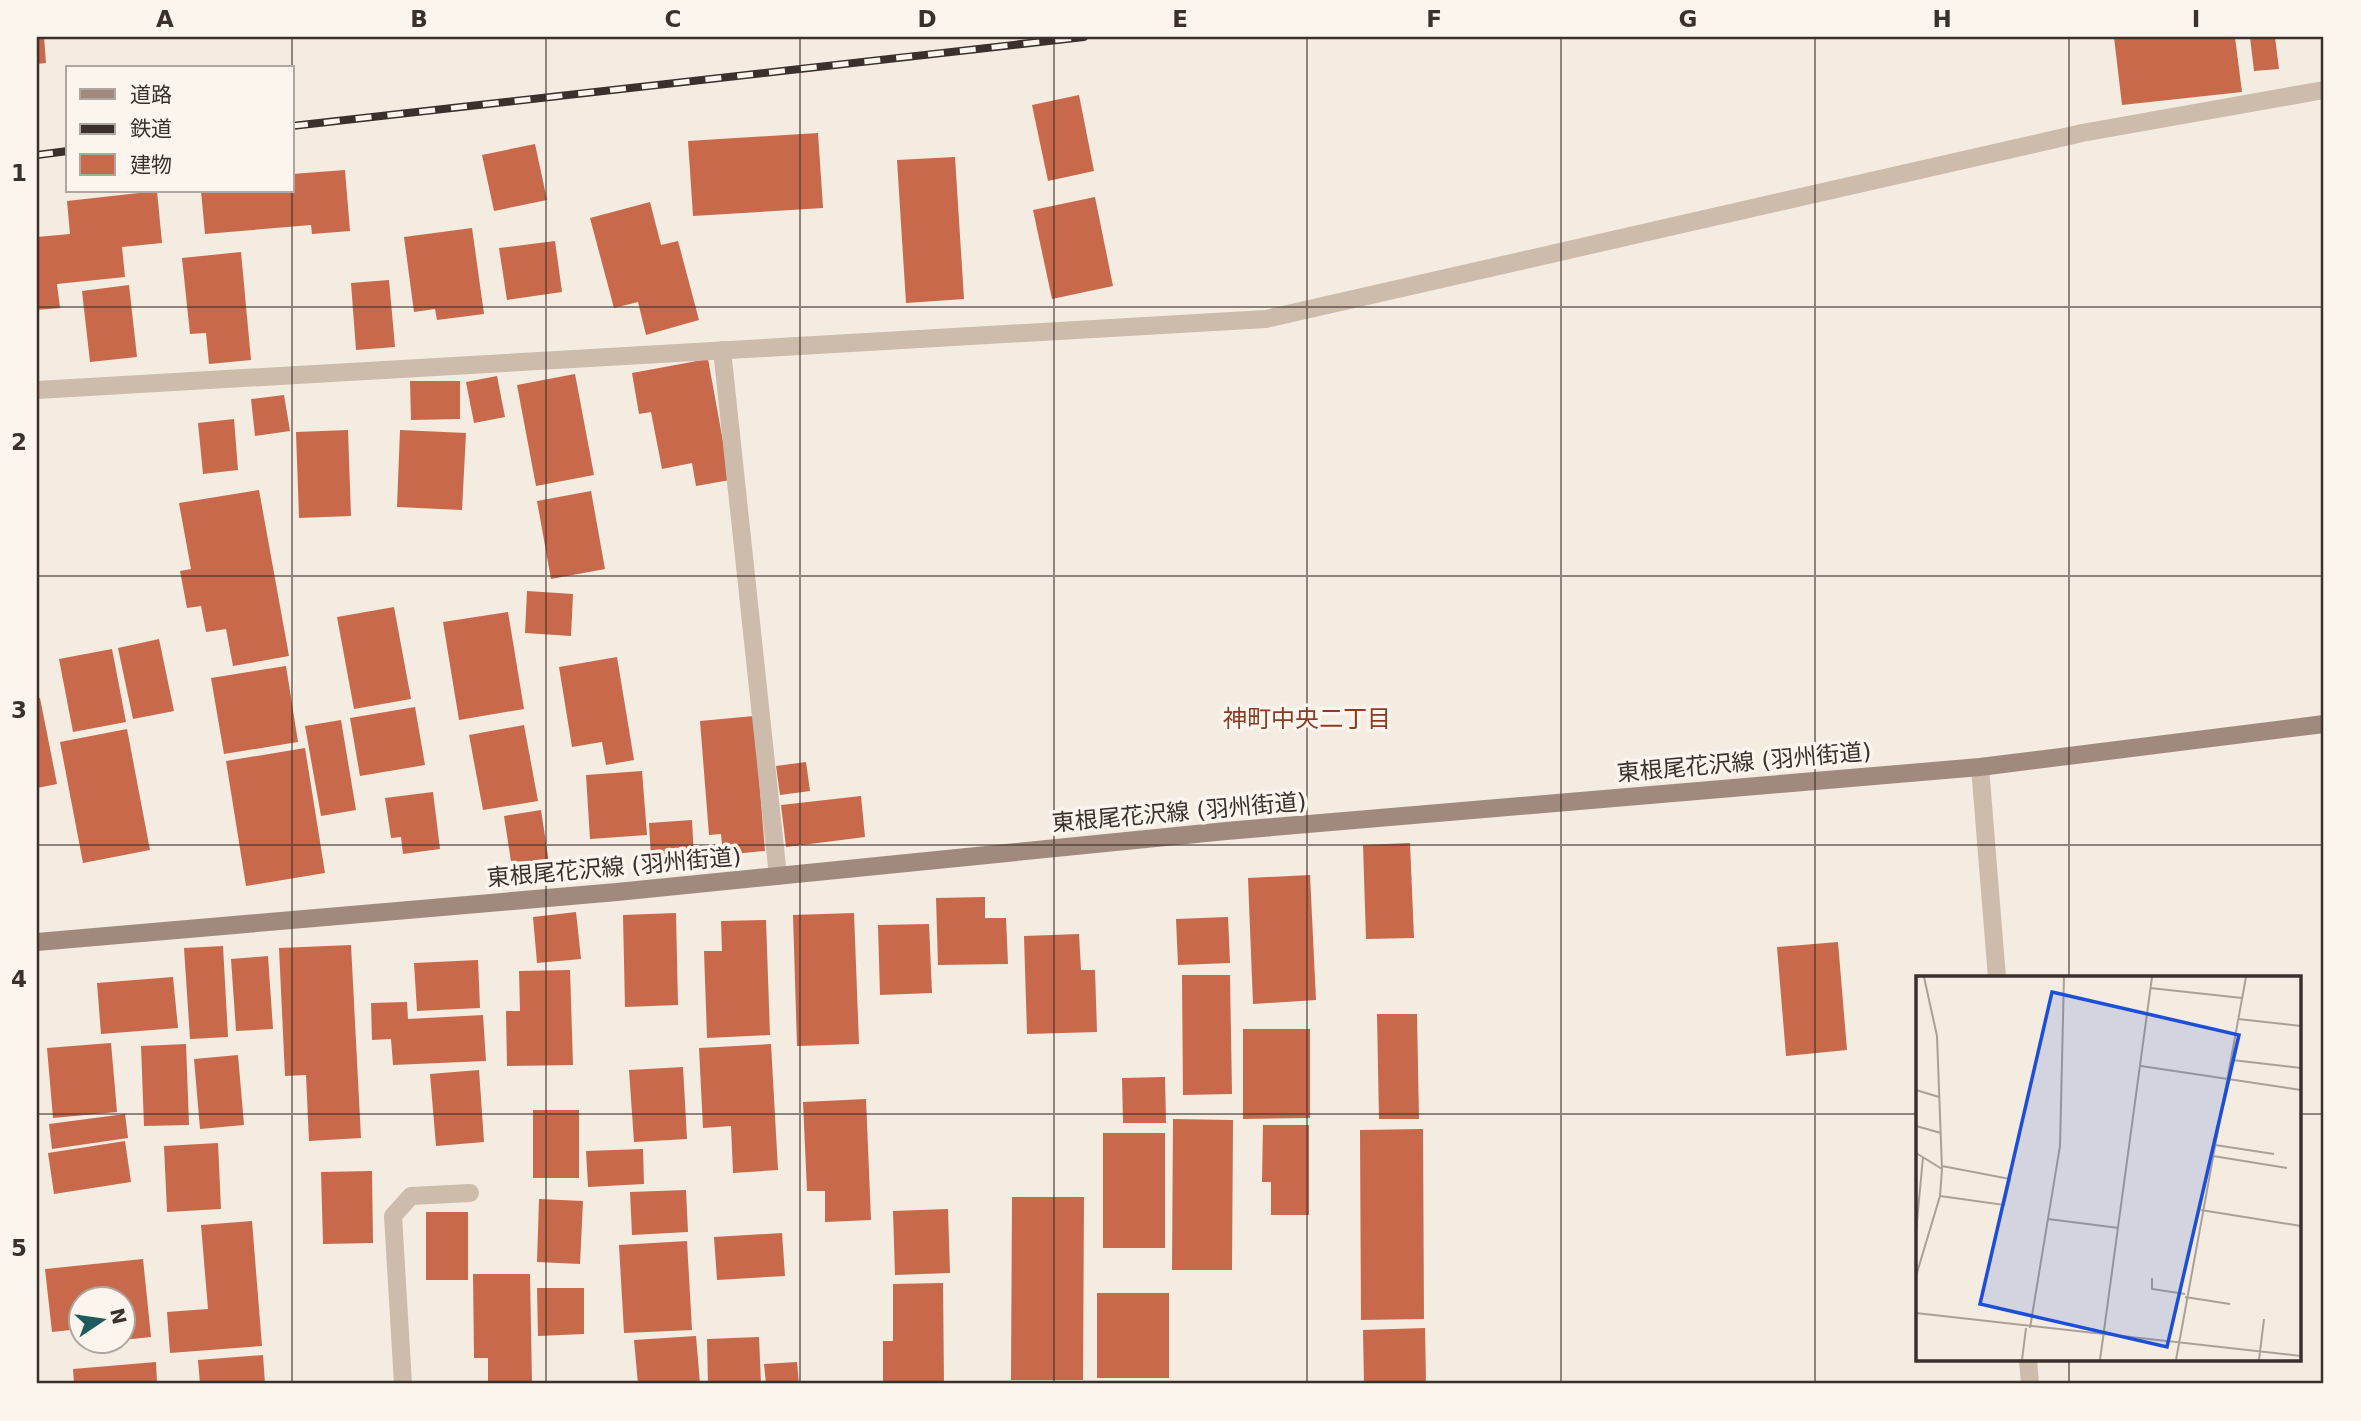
<svg xmlns="http://www.w3.org/2000/svg" width="2361" height="1421" viewBox="0 0 2361 1421" font-family="'DejaVu Sans','Noto Sans JP',sans-serif">
  <rect width="100%" height="100%" fill="#f4ebe1"/>
  <path fill="#c8694b" d="M37 37H44L46 63 37 64Z
    M2114 37H2235L2242 92 2122 105Z
    M2250 37H2275L2279 69 2254 71Z
    M1079 95 1094 171 1048 181 1032 105Z
    M818 133 823 208 693 216 688 141Z
    M535 144 547 200 494 211 482 155Z
    M955 157 964 299 906 303 897 160Z
    M345 170 350 231 312 234 311 225 205 234 201 191H292V174Z
    M157 191 162 243 122 247 125 277 57 284 60 308 37 310V237L70 234 67 201Z
    M1095 197 1113 286 1052 299 1033 210Z
    M650 202 661 245 678 241 699 320 646 335 638 302 614 308 590 218Z
    M472 228 484 314 437 320 435 309 414 312 404 237Z
    M555 241 562 292 507 300 499 248Z
    M241 252 251 360 209 364 206 333 190 334 182 258Z
    M389 280 395 347 356 350 351 283Z
    M129 285 137 357 90 362 82 291Z
    M708 359 730 480 696 486 692 463 662 469 651 412 639 414 632 373Z
    M575 374 594 475 536 486 517 385Z
    M497 376 505 417 474 423 466 382Z
    M410 381H460V419L411 420Z
    M284 395 290 431 255 436 251 399Z
    M234 419 238 470 203 474 198 423Z
    M348 430 351 516 299 518 296 432Z
    M400 430 466 433 462 510 397 507Z
    M259 490 289 656 233 666 226 629 206 632 201 606 187 608 180 571 191 569 179 503Z
    M591 491 605 569 551 579 537 501Z
    M527 591 573 594 571 636 525 633Z
    M394 607 411 699 354 709 337 617Z
    M508 612 524 709 459 720 443 622Z
    M159 639 174 711 133 719 118 648Z
    M112 649 126 722 73 732 59 659Z
    M617 657 634 760 606 765 602 742 572 747 559 667Z
    M286 666 298 742 224 754 211 678Z
    M37 698H40L57 784 37 788Z
    M415 707 425 765 360 776 350 718Z
    M754 716 765 851 723 855 721 834 709 835 700 721Z
    M341 720 356 810 321 816 305 726Z
    M524 725 538 801 483 810 469 735Z
    M127 729 150 850 83 863 60 742Z
    M305 748 325 873 246 886 226 761Z
    M806 762 810 791 780 795 776 766Z
    M642 771 647 835 590 839 586 775Z
    M433 792 440 849 403 854 401 837 391 838 385 798Z
    M861 796 865 837 786 847 781 805Z
    M541 810 549 863 512 868 504 816Z
    M692 820 694 857 651 859 649 823Z
    M1410 843 1414 938 1366 939 1363 845Z
    M1310 875 1316 1000 1253 1004 1248 878Z
    M985 897V918H1006L1008 964 938 965 936 898Z
    M576 912 581 959 537 963 533 917Z
    M676 913 678 1005 625 1007 623 915Z
    M854 913 859 1044 797 1046 793 915Z
    M1228 917 1230 963 1178 965 1176 919Z
    M766 920 770 1035 707 1038 704 951H722L721 921Z
    M929 924 932 993 880 995 878 925Z
    M1079 934 1081 970H1095L1097 1032 1027 1034 1024 936Z
    M1838 942 1847 1050 1786 1056 1777 947Z
    M351 945 361 1138 309 1141 306 1075 285 1076 279 948Z
    M223 946 228 1037 190 1039 184 948Z
    M268 956 273 1029 236 1031 231 959Z
    M478 960 480 1008 417 1011 414 963Z
    M570 970 573 1065 507 1066 506 1011H520L519 971Z
    M1182 975H1230L1232 1094 1183 1095Z
    M173 977 178 1028 101 1034 97 983Z
    M407 1002 408 1019 483 1015 486 1061 393 1065 391 1039 372 1040 371 1003Z
    M1377 1014H1417L1419 1119H1379Z
    M1243 1029H1310V1118L1243 1119Z
    M111 1043 117 1112 53 1118 47 1048Z
    M186 1044 189 1125 144 1126 141 1046Z
    M771 1044 778 1170 733 1173 731 1126 703 1128 699 1048Z
    M238 1055 244 1125 200 1129 194 1059Z
    M683 1067 687 1139 634 1142 629 1070Z
    M479 1070 484 1142 436 1146 430 1074Z
    M1165 1077 1166 1123H1123L1122 1078Z
    M866 1099 871 1220 825 1222V1191H807L803 1102Z
    M533 1110H579V1178H533Z
    M125 1114 128 1138 52 1149 49 1124Z
    M1173 1119 1233 1120 1232 1270H1172Z
    M1263 1125H1309V1215H1271V1182H1262Z
    M1423 1129 1424 1319 1361 1320 1360 1130Z
    M1103 1133H1165V1248H1103Z
    M125 1141 131 1182 54 1194 48 1153Z
    M218 1143 221 1209 167 1212 164 1146Z
    M643 1149 644 1184 588 1187 586 1151Z
    M372 1171 373 1243 323 1244 321 1172Z
    M686 1190 688 1232 632 1235 630 1192Z
    M1012 1197H1084L1083 1380H1011Z
    M539 1199 583 1201 580 1264 537 1262Z
    M948 1209 950 1273 895 1275 893 1211Z
    M426 1212H468V1280H426Z
    M252 1221 262 1346 170 1353 167 1312 208 1309 201 1225Z
    M782 1233 785 1276 717 1280 714 1237Z
    M687 1241 692 1330 624 1333 619 1245Z
    M143 1259 151 1337 122 1340V1298H80V1329L52 1332 45 1269Z
    M473 1274H530L532 1384H488V1358H474Z
    M943 1283 944 1383 883 1384V1341H893V1284Z
    M537 1288H584V1334L538 1336Z
    M1097 1293H1169V1378H1097Z
    M1425 1328 1426 1384H1364L1363 1330Z
    M696 1336 700 1384H638L634 1340Z
    M759 1337 761 1384H708L707 1339Z
    M263 1355 265 1384H200L198 1360Z
    M156 1362 157 1384H74L73 1369Z
    M797 1362 799 1384H766L764 1364Z"/>
  <g fill="none" stroke-linecap="round" stroke-linejoin="round">
    <path stroke="#cdbbac" stroke-width="18" d="M722 350 778 876
      M37 390 1266 319 2082 133 2324 90
      M403 1384 393 1216 411 1196 470 1193"/>
    <path stroke="#cdbbac" stroke-width="18" d="M1980 767 1997 978
      M2028 1360 2030 1384"/>
    <path stroke="#a18a7d" stroke-width="18" d="M37 942 617 892 1226 831 1980 767 2324 724"/>
    <defs>
      <path id="rail" d="M292 126 1084 37
        M37 155 68 151"/>
    </defs>
    <use href="#rail" stroke="#3b302b" stroke-width="8"/>
    <use href="#rail" stroke="#fbf5ee" stroke-width="5" stroke-dasharray="16" stroke-linecap="butt"/>
  </g>
  <path fill="none" stroke="#3b302b" stroke-width="2" stroke-opacity="0.55" d="M292 37V1384M546 37V1384M800 37V1384M1054 37V1384M1307 37V1384M1561 37V1384M1815 37V1384M2069 37V978M37 307H2324M37 576H2324M37 845H2324M37 1114H1918M2300 1114H2324M2069 1360V1384"/>
  <g text-anchor="middle" dominant-baseline="central" stroke-width="7" stroke-linejoin="round" paint-order="stroke">
    <g font-size="23" fill="#3b302b" stroke="#fbf5ee">
      <text transform="translate(1744 762) rotate(-5)">東根尾花沢線 (羽州街道)</text>
      <text transform="translate(1179 812) rotate(-5)">東根尾花沢線 (羽州街道)</text>
      <text transform="translate(614 867) rotate(-5)">東根尾花沢線 (羽州街道)</text>
    </g>
    <g font-size="24" fill="#8c3b22" stroke="#fbf5ee">
      <text x="1307" y="719">神町中央二丁目</text>
    </g>
  </g>
  <g transform="translate(1916 976)">
    <rect width="385" height="385" fill="#f4ebe1"/>
    <path fill="none" stroke="#aaa098" stroke-width="2" d="M234 12 326 22M322 43 385 50M316 84 385 92M225 90 385 114M0 114 23 121M0 150 25 157M299 169 358 178M0 177 26 193M297 180 371 192M24 220 88 229 94 203 26 190M285 234 385 250M132 243 203 252M0 256 7 181M0 300 24 220 26 193 21 60 8 1M236 302V313L269 318M269 321 314 328M0 337 385 380M114 352 144 170 148 1M106 384 110 352M184 384 236 1M260 384 330 1M343 384 348 343"/>
    <path fill="#1d4ed8" fill-opacity="0.15" stroke="#1d4ed8" stroke-width="3.5" d="M136 16 323 59 251 371 64 328Z"/>
    <rect width="385" height="385" fill="none" stroke="#3b302b" stroke-width="3.5"/>
  </g>
  <rect width="2361" height="1421" fill="none" stroke="#fbf5ee" stroke-width="77"/>
  <rect x="66" y="66" width="228" height="126" fill="#fbf5ee" stroke="#aea6a0" stroke-width="2"/>
  <rect x="80" y="89" width="35" height="10" fill="#a18a7d" stroke="#aea6a0" stroke-width="2"/>
  <text x="130" y="102" font-size="21" fill="#3b302b">道路</text>
  <rect x="80" y="124" width="35" height="10" fill="#3b302b" stroke="#aea6a0" stroke-width="2"/>
  <text x="130" y="136" font-size="21" fill="#3b302b">鉄道</text>
  <rect x="80" y="154" width="35" height="21" fill="#c8694b" stroke="#aea6a0" stroke-width="2"/>
  <text x="130" y="172" font-size="21" fill="#3b302b">建物</text>
  <g transform="translate(102 1320) rotate(77)"><circle r="33" fill="#fbf5ee" stroke="#aea6a0" stroke-width="2"/>
  <path d="M0-5L12 26L0 18L-12 26Z" fill="#1f5a5e"/>
  <text y="-10" font-size="19" font-weight="bold" text-anchor="middle" fill="#3b302b">N</text>
  </g>
  <rect x="38" y="38" width="2284" height="1344" fill="none" stroke="#3b302b" stroke-width="2.5"/>
  <g font-size="23" text-anchor="middle" font-weight="bold" fill="#3b302b">
    <text x="165" y="27">A</text>
    <text x="419" y="27">B</text>
    <text x="673" y="27">C</text>
    <text x="927" y="27">D</text>
    <text x="1180" y="27">E</text>
    <text x="1434" y="27">F</text>
    <text x="1688" y="27">G</text>
    <text x="1942" y="27">H</text>
    <text x="2196" y="27">I</text>
    <text x="19" y="181">1</text>
    <text x="19" y="450">2</text>
    <text x="19" y="718">3</text>
    <text x="19" y="987">4</text>
    <text x="19" y="1256">5</text>
  </g>
</svg>
